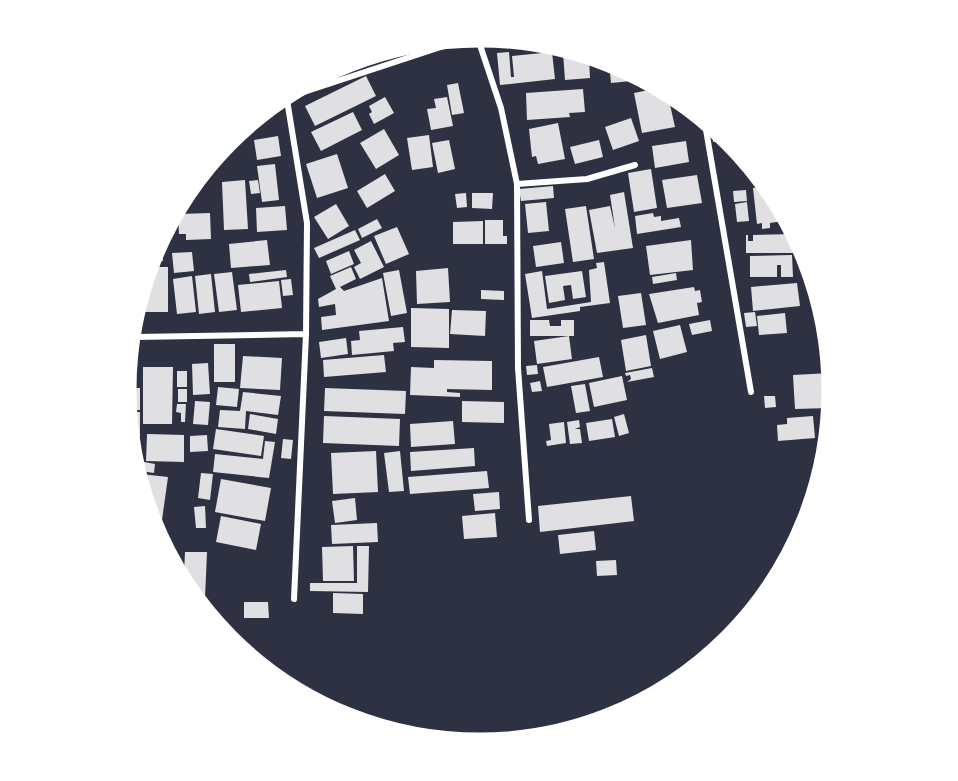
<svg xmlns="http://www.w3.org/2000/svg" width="958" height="781" viewBox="0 0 958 781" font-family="Inter,sans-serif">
  <rect width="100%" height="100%" fill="#2d3142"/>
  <path fill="#e0e0e3" d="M509 52 511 77H514L512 56 552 52 555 79 500 85 497 53Z
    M563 53 589 58 590 78 565 80Z
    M593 59 608 62V66L594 67Z
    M609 62 615 63 641 80 611 83Z
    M366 76 376 96 315 126 305 106Z
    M458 83 464 113 452 115 447 85Z
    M583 89 585 112 569 113 570 117 527 120 526 93Z
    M654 89 669 100 675 127 642 133 634 93Z
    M385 97 394 113 374 124 369 114 372 112 369 106Z
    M447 97 453 126 431 130 427 109 436 108 434 99Z
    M353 112 362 130 321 151 311 132Z
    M631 118 639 141 613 150 605 127Z
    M558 123 565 159 538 164 536 156 532 157 529 129Z
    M712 128 730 140 713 142Z
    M384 129 399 155 376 169 360 143Z
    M429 135 433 167 412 170 407 138Z
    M278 136 281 156 257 160 254 140Z
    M449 140 455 169 438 173 432 143Z
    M599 140 603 157 575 164 570 147Z
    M686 141 689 162 655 168 652 146Z
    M337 154 348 188 317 198 306 164Z
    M275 164 279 200 262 202 257 166Z
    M651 169 657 208 634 212 628 173Z
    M385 174 395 191 367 208 357 191Z
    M697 175 702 203 667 208 662 180Z
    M245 180 248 229 224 230 222 182Z
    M258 180 260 193 251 194 249 181Z
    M553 186 554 198 521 201 519 189Z
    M761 187 784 221 770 223V228L762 229V223L757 224 753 188Z
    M746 190 747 201 734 202 733 191Z
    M624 192 633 248 597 253 589 210 610 206 615 228 610 195Z
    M466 193 467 207 457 208 455 194Z
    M472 193H493L492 209 472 208Z
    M546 202 549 231 528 233 525 204Z
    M747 202 749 221 737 222 735 204Z
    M336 204 349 226 328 239 314 217Z
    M285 206 287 230 257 232 256 208Z
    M586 206 594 259 573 262 565 209Z
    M210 213 211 239 186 240V234H179L178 214Z
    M653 213 654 217 661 216V221L679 218 681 227 637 234 635 216Z
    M377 219 382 228 362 238 358 229Z
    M485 220H503V236H507V244H485Z
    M483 221V244H453V222Z
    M397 227 409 254 386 264 374 236Z
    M355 230 360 240 319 258 314 248Z
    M793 234 803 253H746V235H748V241H753V235Z
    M161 240 163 261 150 262 152 255Z
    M267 240 270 265 231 268 229 244Z
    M691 240 693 270 650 275 646 246Z
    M371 241 384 267 360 279 354 267 361 263 354 250Z
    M561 242 564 263 536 267 533 246Z
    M349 251 354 264 331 274 326 261Z
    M192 252 194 271 174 273 172 253Z
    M792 255 793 277H781V265H777V277H750V256Z
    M604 262 610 303 580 307V311L532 318 525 274 542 271 547 309 591 302 589 270 597 268 596 263Z
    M149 267H168V312H140Z
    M351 267 356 279 340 287 344 291 382 278 389 321 322 330 321 317 336 315 335 304 319 307 318 299 336 289 330 276Z
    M448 268 450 302 417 304 416 271Z
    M286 270 287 277 250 282 249 274Z
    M399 270 407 313 391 316 383 273Z
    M582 271 586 297 573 299 571 285 563 286 565 300 549 303 545 276Z
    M232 272 237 310 219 312 214 274Z
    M676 273 677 280 653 284 652 277Z
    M211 274 215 312 199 314 195 276Z
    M192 276 196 312 177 314 173 279Z
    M291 279 293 295 283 296 281 280Z
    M279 281 282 308 241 312 238 285Z
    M797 283 800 306 753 311 751 287Z
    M694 287 695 291 700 290 702 302 697 303 699 315 658 323 649 294Z
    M481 290 504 291V300L481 299Z
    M641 293 646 325 623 328 618 296Z
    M411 308 449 309V348L411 347Z
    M452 310 486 311 485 336 450 334Z
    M755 312 757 326 746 327 744 313Z
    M785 313 787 333 759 335 757 316Z
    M530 320H549L550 326H561V320H574V336H530Z
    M710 320 712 331 692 335 689 324Z
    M680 325 687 352 660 359 653 331Z
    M403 327 405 342 393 343 394 351 352 355 351 341 360 340 359 331Z
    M646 335 651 366 626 371 621 340Z
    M569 336 572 359 537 364 534 341Z
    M346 338 348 354 321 358 319 342Z
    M214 344H235V382H214Z
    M384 355 386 372 324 377 323 360Z
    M243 356 282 358 280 390 240 388Z
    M599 357 603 377 547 387 543 367Z
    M434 360 492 361V390L447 389V392L460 393V397L410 395 411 367 434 368Z
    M208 363 210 394 193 395 192 364Z
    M537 365 538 374 527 375 526 366Z
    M143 367H173L172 424H143Z
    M652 368 654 377 627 382 631 379 630 375 626 376 625 373Z
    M177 371H187V387H177Z
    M830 373 833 391 830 408 795 409 793 375Z
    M622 376 627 400 594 407 589 383Z
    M540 381 542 391 532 392 530 383Z
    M585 384 590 411 576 413 571 386Z
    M218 387 239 389 237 407 216 405Z
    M125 388H140V410H128Z
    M325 388 406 391 405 414 324 411Z
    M178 389H187V402H178Z
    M243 392 281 396 278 415 246 411 245 429 218 427 220 410 240 411Z
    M764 396H775L776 407 765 408Z
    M195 401 210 402 208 425 193 424Z
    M462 401 504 402V423L462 422Z
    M177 404H186L185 422H181V413L176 412Z
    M129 412H140V437H134Z
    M250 414 278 419 276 434 248 429Z
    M624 414 629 433 619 436 614 417Z
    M324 416 400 419 399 446 323 443Z
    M813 416 815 438 778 441 777 425 787 424V418Z
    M612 419 615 437 589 441 586 423Z
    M579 420 580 427 575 429H580L582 443 570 444 567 422Z
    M453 421 455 444 411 447 410 424Z
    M564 422 566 443 547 446 546 441 551 440 549 424Z
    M216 429 264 436 261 456 213 449Z
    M147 434 184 435V462L146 461Z
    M207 435 208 451 190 452V436Z
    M283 439 293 440 291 459 281 458Z
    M265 441 275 442 269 478 213 472 215 454 263 459Z
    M474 448 475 466 411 471 410 452Z
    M376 451 378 492 333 494 331 453Z
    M400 451 404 491 389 492 384 453Z
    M139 461 155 464 154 473 141 471Z
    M487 471 489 488 410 494 408 477Z
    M201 473 213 474 210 500 198 498Z
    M141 474 168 477 162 520 150 519Z
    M221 479 271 488 265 521 215 512Z
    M499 492 500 509 475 511 473 494Z
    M631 496 634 521 540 532 538 506Z
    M355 498 357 520 335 523 332 501Z
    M205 506 206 528H196L194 507Z
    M495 513 497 537 464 539 462 516Z
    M221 516 261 524 256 550 216 542Z
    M377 523 378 542 332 544 331 525Z
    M594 531 596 550 560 554 558 535Z
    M353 546 354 581H323L322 547Z
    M357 546H369L368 592 310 591V583H357Z
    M185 552H207L205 598 199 597 184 575Z
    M616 560 617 575 597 576 596 561Z
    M333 593 363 594V614L333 613Z
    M244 602H268L269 618H244Z"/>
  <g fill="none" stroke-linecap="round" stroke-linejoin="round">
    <path stroke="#fff" stroke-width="6" d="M477 36 501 108 517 184 518 368 529 520
      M295 95 465 39
      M287 100 307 223 306 334 294 599
      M705 124 751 392
      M517 184 587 179 635 165
      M135 337 306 334"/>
  </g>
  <path d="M0 0H958V781H0ZM135 390a344 344 0 1 1 688 0a344 344 0 1 1-688 0Z" fill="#fff" fill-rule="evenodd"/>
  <path fill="none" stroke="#fff" stroke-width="3" d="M135 390a344 344 0 1 1 688 0a344 344 0 1 1-688 0Z"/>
</svg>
